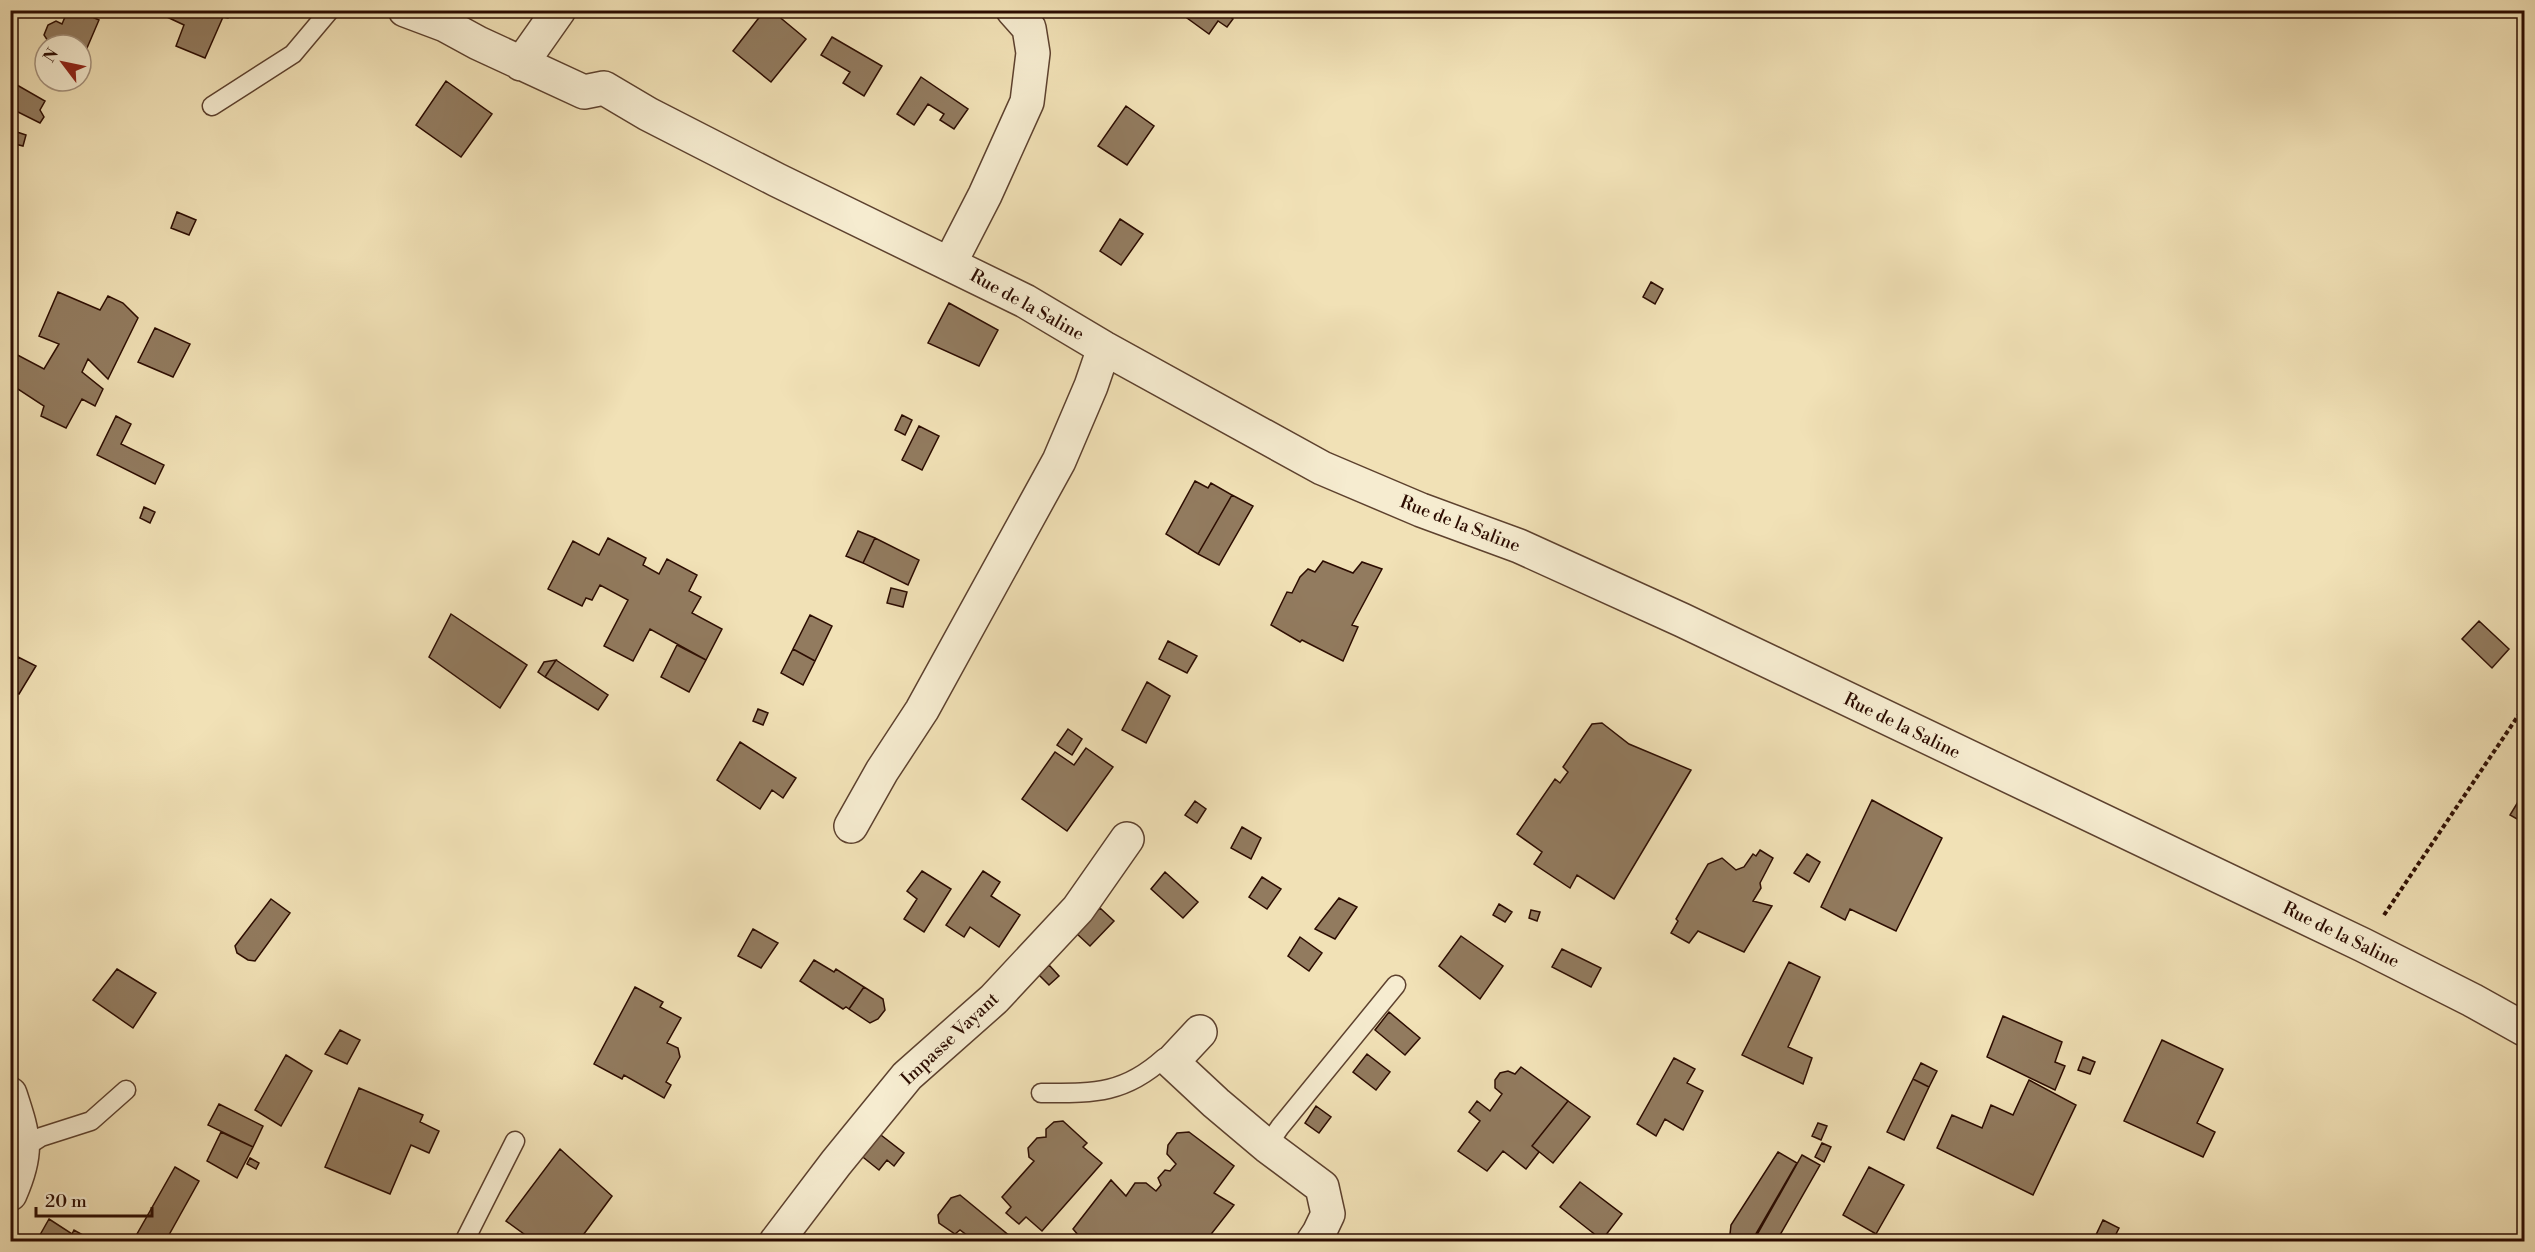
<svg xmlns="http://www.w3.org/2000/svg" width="2535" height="1252" viewBox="0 0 2535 1252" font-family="'Libre Bodoni',serif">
  <rect width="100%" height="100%" fill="#f1e1b6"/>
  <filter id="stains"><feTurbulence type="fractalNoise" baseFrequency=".00333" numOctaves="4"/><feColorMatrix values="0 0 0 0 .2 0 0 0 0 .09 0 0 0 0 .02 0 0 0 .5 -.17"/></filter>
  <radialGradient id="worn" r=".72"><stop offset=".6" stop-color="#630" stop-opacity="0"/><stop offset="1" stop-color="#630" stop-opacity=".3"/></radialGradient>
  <path fill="#927b5f" stroke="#2c0c01" stroke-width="1.5" d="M68 10H77L99 20 81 62V45H46L48 41 44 35 48 25 56 21 62 24Z
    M152 10H232L228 18 223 17 205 58 176 46 184 25Z
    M696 10H711L706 17Z
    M765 10H771L806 39 771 82 733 51Z
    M912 10H924L919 16Z
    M1176 10H1221L1233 19 1227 27 1218 21 1209 34Z
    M832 37 882 66 864 96 843 83 850 72 821 55Z
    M45 47V69L37 66Z
    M921 77 968 109 954 129 940 120 944 114 928 104 914 125 897 114Z
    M10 81 45 101 40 110 44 117 40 123 10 108Z
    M55 81H73L70 89 55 83Z
    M446 81 492 114 461 157 416 125Z
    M1126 106 1154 126 1127 165 1098 146Z
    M14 131 26 135 23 146 11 143Z
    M177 212 196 220 189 235 171 228Z
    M1120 219 1143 234 1121 265 1100 251Z
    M1651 282 1663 289 1655 304 1643 297Z
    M58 292 100 310 108 296 123 303 138 318 108 379 88 359 82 372 103 389 95 406 82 399 66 428 41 416 44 406 15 387 10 397V351L44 369 59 344 39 336Z
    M949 303 998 330 979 366 928 343Z
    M155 328 190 344 173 377 138 362Z
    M902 415 912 420 905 435 895 430Z
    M116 416 131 424 121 444 164 465 155 484 97 455Z
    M919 426 939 436 922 470 902 460Z
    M1195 481 1208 488 1211 483 1232 495 1198 554 1166 534Z
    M1232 495 1253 506 1219 565 1198 554Z
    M144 507 155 512 150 523 140 518Z
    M858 531 875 538 863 563 846 556Z
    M608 538 646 558 643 565 659 574 667 559 697 575 689 591 701 597 692 613 722 629 706 660 650 629 633 661 604 646 628 600 600 585 592 600 586 598 582 606 548 589 573 541 599 555Z
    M875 538 919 560 908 585 863 563Z
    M1323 561 1353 573 1362 562 1382 569 1352 625 1358 627 1343 661 1302 640 1300 642 1271 625 1287 592 1292 593 1300 577 1308 569 1315 572Z
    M891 588 907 592 903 607 887 603Z
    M451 614 527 665 500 708 429 657Z
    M810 615 832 626 815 661 793 649Z
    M2479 621 2509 649 2492 668 2462 639Z
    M1168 641 1197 656 1187 673 1159 659Z
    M677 645 706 660 689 692 661 677Z
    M793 649 815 661 803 685 781 673Z
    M18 657 36 666 19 694 10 690V668Z
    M556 660 608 695 598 710 545 677Z
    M556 660 545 677 538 672 544 662Z
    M1147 682 1170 696 1146 743 1122 730Z
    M758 709 768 713 763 725 753 721Z
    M1602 723 1629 744 1691 770 1614 899 1577 875 1570 888 1534 864 1542 852 1517 834 1555 779 1560 783 1568 772 1563 767 1592 724Z
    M1068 729 1082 739 1072 755 1057 745Z
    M740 742 796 778 783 798 772 790 760 809 717 780Z
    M1086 748 1113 767 1067 831 1022 799 1055 752 1074 765Z
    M2524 792V823L2510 815Z
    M1872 800 1942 838 1896 931 1850 909 1845 920 1821 907Z
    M1195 801 1206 809 1197 823 1185 815Z
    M1242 827 1261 838 1251 859 1231 848Z
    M1760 850 1773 858 1760 883 1761 888 1753 901 1772 906 1744 952 1698 931 1689 943 1671 933 1678 921 1676 919 1708 864 1722 858 1736 870 1744 867 1753 854 1756 856Z
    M1807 854 1820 862 1809 882 1794 873Z
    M922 871 951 889 924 932 904 919 917 899 907 891Z
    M983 871 1000 882 991 896 1020 915 999 947 970 927 964 937 946 925Z
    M1165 872 1198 902 1183 918 1151 889Z
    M1262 877 1281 889 1267 909 1249 897Z
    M1339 898 1357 907 1335 939 1315 929Z
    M271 899 290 913 255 961 248 960 237 953 235 946Z
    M1499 904 1512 912 1505 922 1493 915Z
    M1100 908 1114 921 1090 946 1076 933Z
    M1531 910 1540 912 1537 921 1529 918Z
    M753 929 778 943 761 968 738 956Z
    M1461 936 1503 966 1480 999 1439 966Z
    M1300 937 1322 953 1309 971 1288 956Z
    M1562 949 1601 968 1591 987 1552 967Z
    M814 960 834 972 836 969 864 987 849 1009 846 1007 843 1009 800 981Z
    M1789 962 1820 977 1788 1047 1812 1058 1803 1084 1742 1055Z
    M1049 965 1059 976 1049 985 1039 975Z
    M117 969 156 993 133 1028 93 1000Z
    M635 987 663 1002 660 1007 681 1018 667 1043 678 1048 680 1057 666 1082 671 1085 664 1098 624 1075 622 1079 594 1064Z
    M864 987 883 999 885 1010 878 1019 870 1023 849 1009Z
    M1389 1012 1420 1038 1405 1055 1375 1030Z
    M2003 1016 2062 1042 2055 1062 2065 1066 2055 1090 1987 1057Z
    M340 1030 360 1040 347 1064 325 1054Z
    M2162 1040 2223 1069 2197 1123 2215 1132 2203 1157 2124 1121Z
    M1367 1054 1390 1072 1376 1090 1353 1072Z
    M286 1055 312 1071 281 1126 255 1110Z
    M2083 1057 2095 1062 2090 1074 2078 1070Z
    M1674 1058 1695 1069 1687 1083 1703 1091 1683 1130 1665 1119 1656 1136 1637 1124Z
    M1921 1063 1937 1071 1929 1087 1913 1079Z
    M1521 1067 1568 1101 1532 1146 1539 1152 1526 1169 1503 1151 1487 1171 1458 1151 1480 1121 1469 1112 1477 1101 1490 1111 1502 1094 1495 1088V1080L1500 1073 1508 1071 1515 1074Z
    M1913 1079 1929 1087 1904 1140 1887 1132Z
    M2029 1080 2076 1105 2033 1195 1937 1148 1952 1115 1982 1128 1991 1105 2013 1115Z
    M359 1088 423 1115 420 1122 439 1131 429 1153 411 1145 390 1194 325 1167Z
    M1568 1101 1590 1117 1553 1163 1532 1146Z
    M219 1104 263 1126 253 1147 208 1125Z
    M1316 1106 1331 1117 1319 1133 1305 1123Z
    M1063 1121 1087 1143 1083 1147 1102 1163 1042 1231 1026 1217 1019 1224 1006 1213 1011 1207 1002 1197 1034 1161 1029 1157 1028 1148 1037 1138 1046 1137V1129L1054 1122Z
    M1818 1123 1827 1126 1821 1140 1812 1136Z
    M221 1132 253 1147 237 1178 207 1161Z
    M877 1132 904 1153 894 1166 887 1160 879 1170 859 1154Z
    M1189 1132 1234 1166 1214 1193 1234 1205 1205 1242H1096L1093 1238 1091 1242H1084L1073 1229 1111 1180 1126 1196 1135 1183H1146L1156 1191 1161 1185 1158 1178 1165 1170 1170 1171 1176 1164 1167 1154 1168 1145 1177 1133Z
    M1822 1143 1831 1147 1824 1162 1815 1157Z
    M560 1149 612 1196 578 1242H535L506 1221Z
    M1778 1152 1797 1163 1753 1239 1741 1240 1730 1234 1731 1225Z
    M1802 1155 1820 1165 1776 1242H1753Z
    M250 1158 259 1163 256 1169 247 1164Z
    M175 1167 199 1181 165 1242H151L137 1234Z
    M1869 1167 1904 1185 1876 1234 1843 1215Z
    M1580 1182 1622 1214 1602 1240 1560 1207Z
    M960 1195 1017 1242H976L960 1230 955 1234 939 1223 938 1215 951 1198Z
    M49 1219 72 1234 74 1230 83 1235 81 1239 85 1242H36Z
    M2103 1220 2119 1228 2112 1242H2106L2095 1237Z"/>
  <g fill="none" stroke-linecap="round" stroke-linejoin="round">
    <defs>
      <path id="service" d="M212 106 293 54 330 10
        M1041 1093C1092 1093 1123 1095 1164 1058L1172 1062
        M1267 1146 1280 1127 1396 985
        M24 1148 41 1137 91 1121 126 1090
        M464 1242 515 1141"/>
      <path id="minor" d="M405 10 445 25 478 43 584 92 604 88 648 114 777 180 1025 301 1104 348 1322 468 1421 510 1519 546 1682 620 2363 945 2472 1000 2524 1029
        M521 64 559 10
        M950 263 985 195 1027 102 1033 53 1029 28 1013 10
        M851 826 882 771 922 710 1059 461 1091 386 1104 348
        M1200 1032 1172 1062 1216 1103 1267 1146 1322 1187 1328 1214 1319 1233 1313 1242
        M10 1094C24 1137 29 1151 10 1194
        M776 1242 836 1163 907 1076 994 999 1078 909 1127 839"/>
    </defs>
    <use href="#service" stroke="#5d412e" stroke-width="21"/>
    <use href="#minor" stroke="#5d412e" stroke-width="36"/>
    <path stroke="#2c0c01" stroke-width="4" stroke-dasharray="4.5 3" stroke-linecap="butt" d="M2384 915 2524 707"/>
    <use href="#service" stroke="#f6ecd0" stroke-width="18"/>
    <use href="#minor" stroke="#f6ecd0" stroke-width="33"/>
  </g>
  <g text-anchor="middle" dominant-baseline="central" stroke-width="4.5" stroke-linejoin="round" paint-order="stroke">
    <g font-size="18" fill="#2c0c01" stroke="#f6ecd0">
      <text transform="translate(1027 305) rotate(29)">Rue de la Saline</text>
      <text transform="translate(1460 524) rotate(21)">Rue de la Saline</text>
      <text transform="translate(1902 726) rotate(26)">Rue de la Saline</text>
      <text transform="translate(2341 935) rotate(26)">Rue de la Saline</text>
      <text transform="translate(950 1039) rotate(-43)">Impasse Vayant</text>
    </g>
  </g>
  <rect width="2535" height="1252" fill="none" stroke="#f1e1b6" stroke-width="36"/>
  <rect x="12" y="12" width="2511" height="1228" fill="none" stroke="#2c0c01" stroke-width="3"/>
  <rect x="18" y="18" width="2499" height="1216" fill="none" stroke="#2c0c01" stroke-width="1.5"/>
  <g transform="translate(63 63) rotate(302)"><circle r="28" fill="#f6ecd0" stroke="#a5927d" stroke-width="1.5"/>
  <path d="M0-4.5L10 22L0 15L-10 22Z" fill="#8f2418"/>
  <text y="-9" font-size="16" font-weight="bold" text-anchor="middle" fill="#2c0c01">N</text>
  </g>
  <path d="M36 1207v9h116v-9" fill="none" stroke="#2c0c01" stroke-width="3"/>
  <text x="45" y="1207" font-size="18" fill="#2c0c01" stroke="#f6ecd0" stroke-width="4.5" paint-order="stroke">20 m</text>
  <rect width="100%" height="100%" filter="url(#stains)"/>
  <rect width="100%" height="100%" fill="url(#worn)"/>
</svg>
